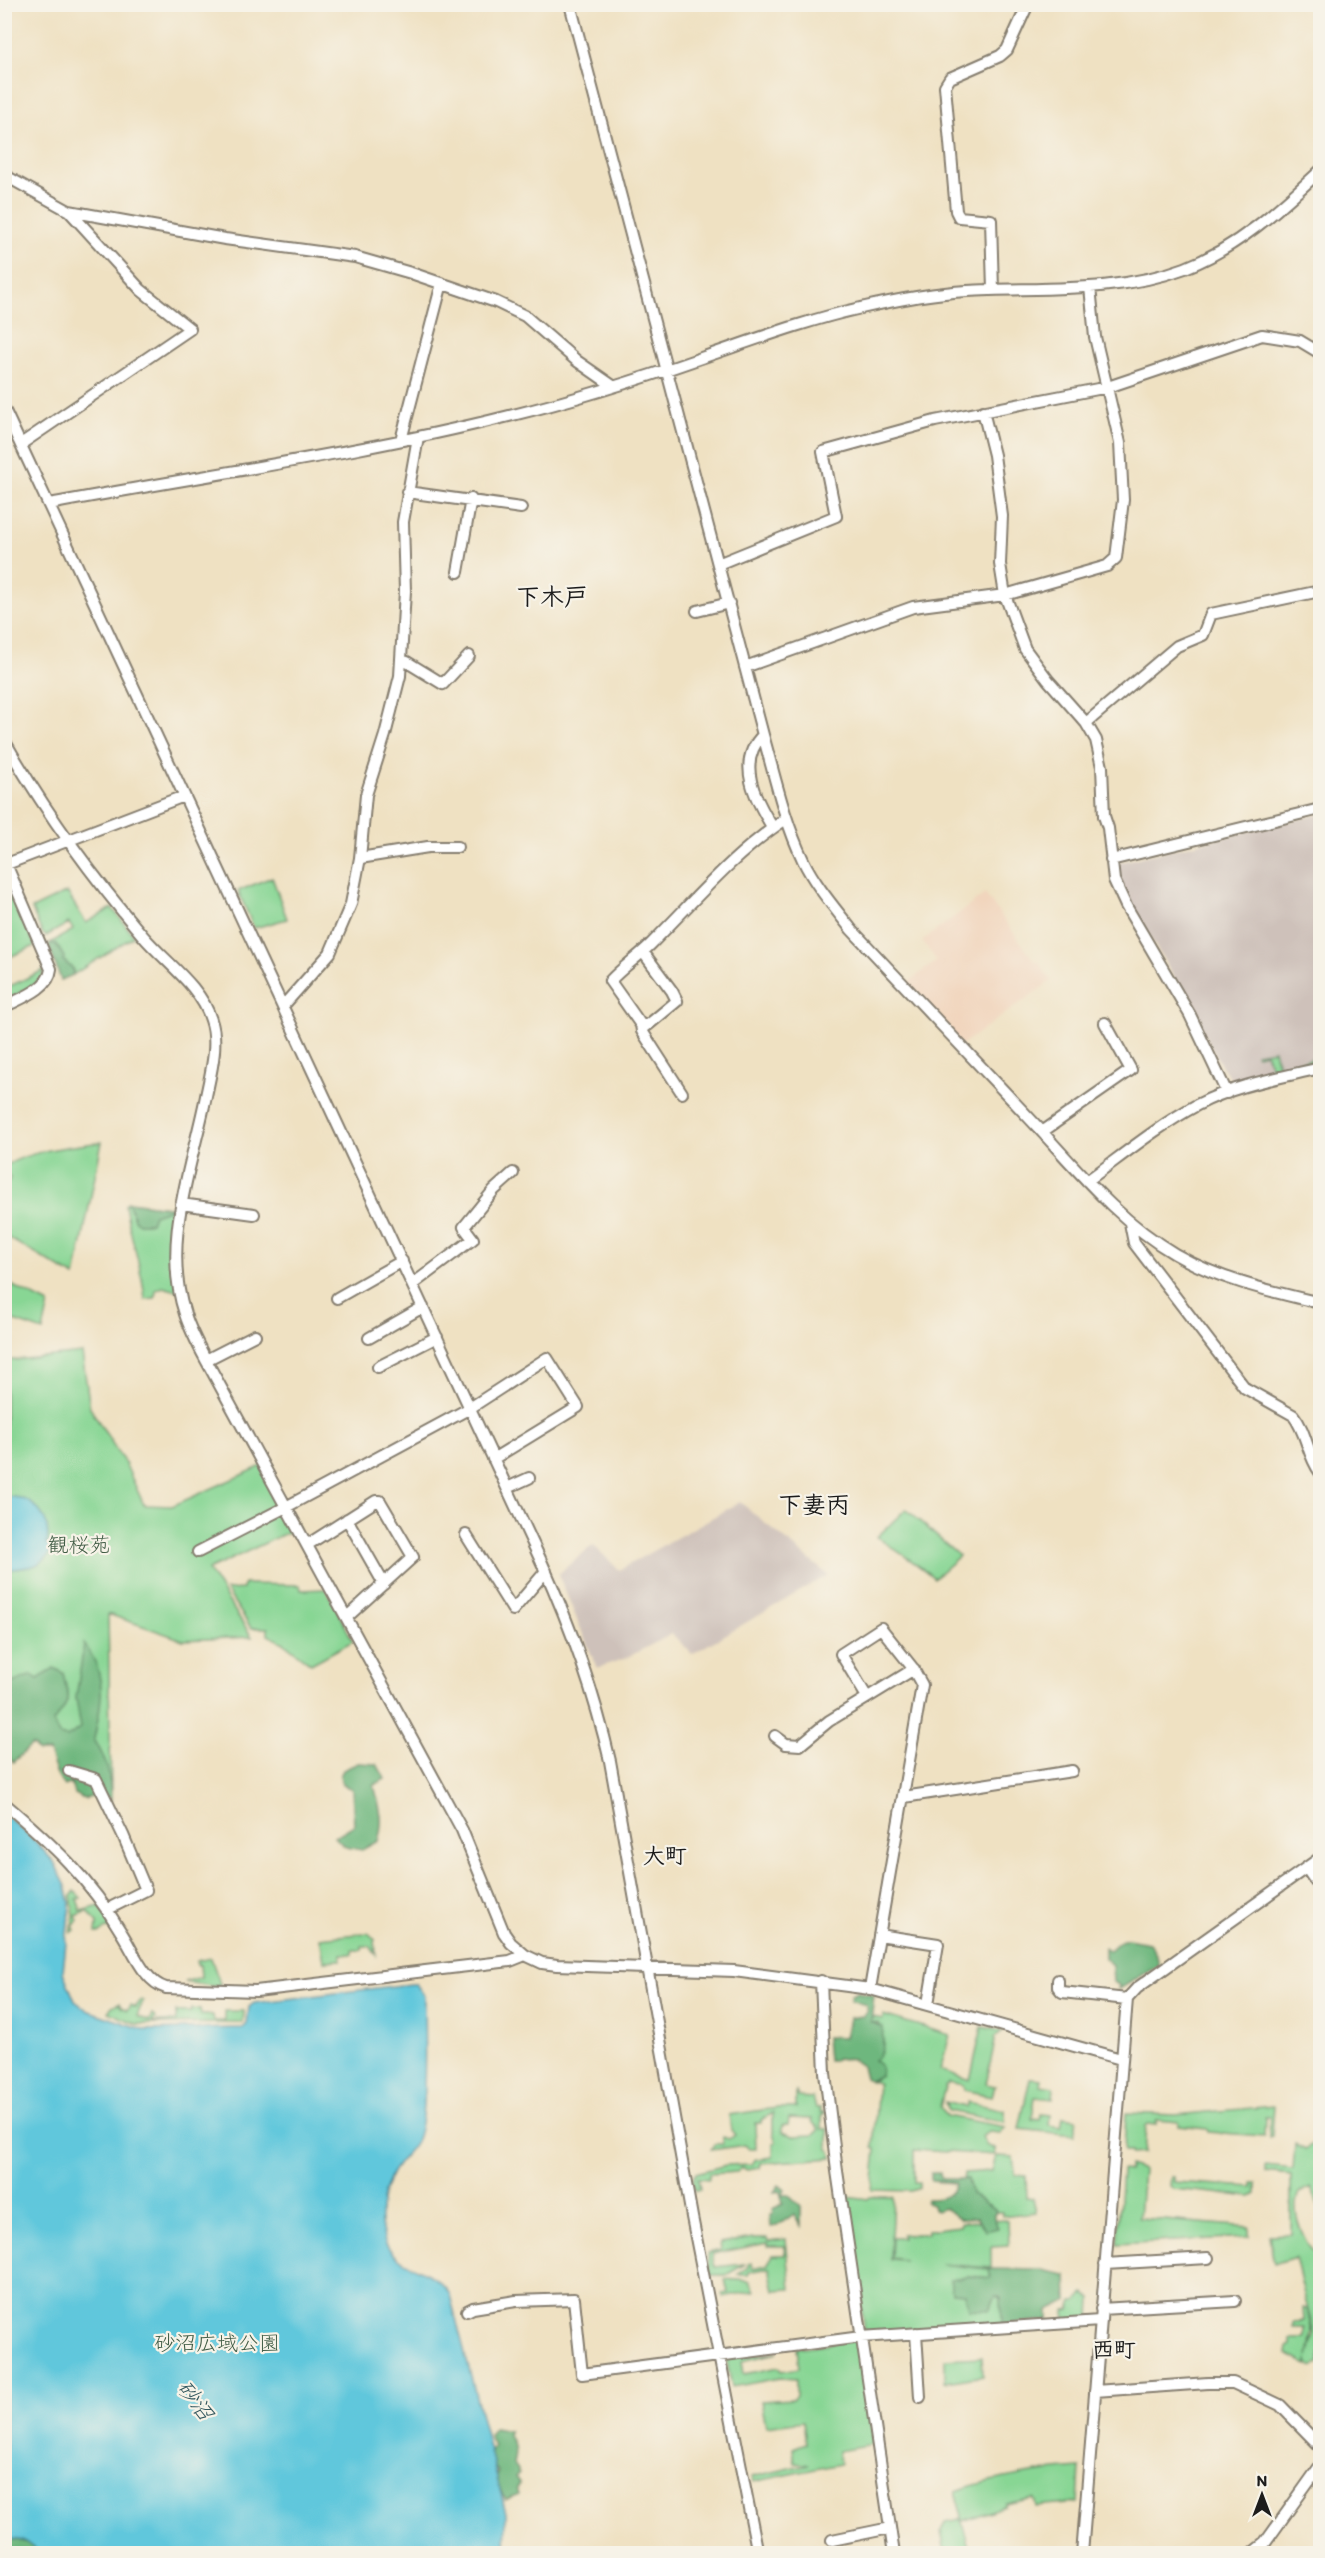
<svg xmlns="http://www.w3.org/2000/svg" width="1325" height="2558" viewBox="0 0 1325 2558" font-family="Itim,'Klee One',sans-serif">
  <rect width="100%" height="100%" fill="#f7f3e8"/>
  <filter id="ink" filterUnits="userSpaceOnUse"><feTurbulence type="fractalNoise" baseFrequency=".0167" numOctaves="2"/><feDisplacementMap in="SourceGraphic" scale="12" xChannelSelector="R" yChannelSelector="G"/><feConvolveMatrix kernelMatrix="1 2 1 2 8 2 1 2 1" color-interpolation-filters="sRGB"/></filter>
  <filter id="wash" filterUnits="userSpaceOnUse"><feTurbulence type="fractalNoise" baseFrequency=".008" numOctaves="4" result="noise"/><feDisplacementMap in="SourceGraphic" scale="24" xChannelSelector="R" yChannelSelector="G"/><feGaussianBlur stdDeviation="1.35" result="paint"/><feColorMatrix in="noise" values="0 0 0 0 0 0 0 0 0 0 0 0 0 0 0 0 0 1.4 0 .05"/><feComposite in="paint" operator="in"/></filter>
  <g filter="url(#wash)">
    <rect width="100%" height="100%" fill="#efe1c2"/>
    <path fill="#f1d5bd" d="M985 894 1035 962 1038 961 1051 981 961 1045 904 985 937 961 922 941Z"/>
    <path fill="#cec1ba" d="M1320 814V1062L1235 1084 1221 1065 1173 975 1131 907 1116 873V863Z
      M740 1502 828 1575 692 1654 672 1634 626 1658 597 1668 558 1574 593 1545 619 1570Z"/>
    <path fill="#88d694" stroke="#527958" stroke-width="1.5" fill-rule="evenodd" d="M272 877 287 919 254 928 238 891Z
      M5 880 35 946 5 959H4Z
      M67 892 86 923 112 908 134 936 73 975V969L63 960 56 944 50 943 73 930 69 923 46 936 42 933 32 909Z
      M44 970 41 981 5 1001 4 986 6 988Z
      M1274 1050 1279 1067 1320 1057V1062L1274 1073 1265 1053 1257 1055 1256 1053Z
      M102 1142 98 1161 75 1277 5 1236V1186L10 1178 5 1172V1166C32 1150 70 1146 102 1142Z
      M128 1202 177 1208V1291L163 1287 156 1290 155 1298 145 1299C142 1267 130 1237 125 1205Z
      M5 1282 49 1304 43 1331 5 1318Z
      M82 1353 90 1408 126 1465 144 1505 172 1506 264 1465 297 1528 208 1570 252 1637 183 1640 108 1614 111 1794 76 1792 62 1775 52 1754 33 1741 5 1743V1361Z
      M906 1509 959 1556 934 1578C916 1562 896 1551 877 1537Z
      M244 1584 300 1585 301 1590 326 1589 353 1641 311 1664 284 1643 268 1635V1628H251L226 1590 243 1589Z
      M75 1891 81 1898 77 1899 81 1911 100 1906 113 1930 106 1929 100 1933H96L97 1923 88 1911 76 1916 78 1921 73 1926 75 1930 71 1933 74 1915 71 1896Z
      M368 1933 375 1939 376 1955 370 1946H362V1950H352V1954H341V1960L324 1961 320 1938Z
      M211 1958 220 1984 217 1987 185 1982 201 1977 200 1965H197L196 1961Z
      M141 2000 143 2001 137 2016 149 2021 152 2014 155 2018 152 2023 176 2021V2012H191V2009L200 2010 201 2015H213L214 2021H225V2011H244L243 2023 137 2024 108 2012 112 2006 119 2003 121 2007 127 2010 130 2005 135 2008Z
      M883 2015 950 2035 940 2070 970 2080 982 2027 1002 2031 994 2038 995 2041 986 2084 995 2086 992 2096 964 2090 963 2085 949 2082 945 2086 940 2107 946 2116 1006 2127 1000 2133 989 2132 982 2136 986 2145 995 2149V2155L914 2150V2183H919V2188L911 2191 872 2190 876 2149 873 2148 878 2083 870 2081 876 2079 874 2061C885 2044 885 2043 879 2023L871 2022 872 2017 883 2019Z
      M1030 2078 1041 2079 1040 2085 1054 2087 1053 2099 1035 2097 1032 2119 1040 2120 1041 2114 1050 2115 1049 2125 1061 2127 1063 2117 1077 2119 1074 2135 1019 2129Z
      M796 2092 799 2097 813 2098 816 2108H821L820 2112H826L822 2115V2129H828V2149L831 2151 832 2158 761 2163 760 2168 747 2170 741 2167 737 2172 709 2174V2179L698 2178 700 2190H695L693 2178 696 2173 726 2165 751 2164 756 2159 773 2157V2143L776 2142 773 2133V2113L761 2120V2123H755L756 2149H749L745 2145 711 2150 714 2144H722L723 2137 729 2139 735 2135 731 2130 729 2115 777 2108H796ZM789 2118 812 2119V2122L819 2129 813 2135 793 2136 782 2132V2125H788Z
      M945 2102 966 2107 968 2102 1005 2110V2122L948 2111Z
      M1274 2106 1272 2136 1269 2137 1270 2117H1265L1264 2136 1208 2132 1207 2129 1179 2126V2122L1157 2120 1156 2125 1148 2124 1146 2126 1144 2153 1131 2154V2151H1124L1126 2113 1175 2115Z
      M1320 2140V2209L1311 2188 1299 2193C1290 2211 1302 2235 1312 2251L1320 2249V2362L1313 2366 1309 2364 1308 2359V2365L1286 2354 1287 2347 1291 2345V2339H1305V2328H1294V2322L1304 2321 1303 2308 1307 2309 1312 2332 1308 2357 1314 2335 1295 2257 1274 2264 1269 2235 1291 2234V2175L1266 2172V2166L1293 2169 1295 2144 1305 2150Z
      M996 2156 1013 2157 1015 2175 1026 2176 1027 2198 1033 2199 1036 2212 1002 2216V2212H996L995 2209 970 2194 968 2179H964V2173L992 2171Z
      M1129 2165 1143 2170 1139 2218 1249 2227V2237L1117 2244 1122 2170 1129 2171Z
      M1171 2177H1174V2182L1253 2187V2183H1257V2194L1252 2197 1174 2189 1170 2186Z
      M846 2196 868 2199 870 2197H893L890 2259 904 2260 891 2258 892 2238H902V2234H928V2230L960 2226 961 2222 1008 2220 1009 2246 991 2247V2268L939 2264 989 2269 992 2278 967 2276 965 2294 969 2309 996 2295 1002 2298V2325L865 2333Z
      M754 2238H767L768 2241 786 2239 791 2289 774 2290 769 2268 749 2272V2275H737L749 2267 748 2263 752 2262 753 2268 767 2265 773 2255H785V2246H767V2243L712 2254 715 2267 745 2264 726 2275H711L707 2253 721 2250 720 2243Z
      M725 2279 750 2281 755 2291 723 2297 722 2294 728 2293Z
      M1084 2294 1092 2298 1091 2318 1065 2320V2311L1070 2310 1073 2301H1076Z
      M860 2339 874 2445 838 2451 840 2464 753 2482 751 2477 808 2464 795 2462 793 2448 806 2443 803 2421 766 2426 761 2401 793 2399 796 2396V2379L780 2378 732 2387 726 2357 777 2353 742 2361 744 2374 779 2367 781 2371 799 2368 797 2348Z
      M982 2357 983 2376 945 2382V2359Z
      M1080 2468 1078 2503 1036 2507 1034 2498 1005 2504V2506L963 2521 955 2491C996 2477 1037 2471 1080 2468Z
      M961 2519 969 2548 945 2552 941 2531 945 2522Z"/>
    <path fill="#6eb77e" stroke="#456a4d" stroke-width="1.5" d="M50 943 56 944 64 957 63 960 73 969V975L61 980 49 947Z
      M128 1202 174 1208 154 1215 151 1223H139L134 1219Z
      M84 1644C108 1674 102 1704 94 1739 107 1761 110 1773 111 1800L103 1794 84 1799 74 1794 71 1783 64 1786 57 1775 49 1752H38L32 1745 13 1762 5 1754 4 1686 32 1675 38 1679 54 1668 63 1673C69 1699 71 1702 53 1722L59 1735 67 1737 81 1728 76 1698Z
      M358 1763 377 1764 385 1779 374 1785C379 1806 385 1819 378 1841L362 1850 346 1847 334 1837 354 1825 352 1789 343 1785 340 1776 343 1770Z
      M1128 1939 1149 1943 1157 1956 1159 1965 1118 1990 1119 1985 1113 1982 1112 1965 1104 1958V1948L1110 1950 1120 1941Z
      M858 1992 874 1995 871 2022 883 2027C881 2043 888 2047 874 2061 880 2064 883 2068 881 2075L870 2081 865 2078 862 2066 853 2060 836 2058 833 2061H828L826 2037 845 2038 849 2018 863 2016 867 2012 866 2005 850 2000 851 1995Z
      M931 2173H940L941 2179H968L971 2194 995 2209 996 2212 994 2213V2219L998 2228 986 2231 977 2218 962 2219 944 2208 937 2211 934 2209 933 2204 926 2202 927 2199C940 2199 952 2198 955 2183L931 2181Z
      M779 2185 785 2190 782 2195H789L801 2206V2226L794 2214 777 2226 771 2227 770 2215 773 2214 772 2209 783 2204 780 2191 774 2192Z
      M989 2269 1042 2270 1067 2275 1068 2301C1062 2306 1056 2305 1049 2310V2320L1002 2325 1001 2298 996 2296 989 2310 969 2309 965 2294 952 2293 950 2279 967 2276 991 2278Z
      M494 2428 509 2431 508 2435C515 2443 516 2454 513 2464L519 2473 515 2477 520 2484 517 2488 519 2495 506 2500C500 2493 500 2486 496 2479L498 2471 493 2468 489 2451 494 2446 489 2435Z
      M10 2538 32 2544 39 2553 5 2554V2543Z"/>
    <path fill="#60c7dc" stroke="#3e727c" stroke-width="1.5" d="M5 1497C32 1495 52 1516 47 1544L53 1548C43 1570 25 1567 5 1570Z
      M4 1814 35 1841 54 1862 66 1886 70 1903 63 1972 75 2001 89 2011 145 2030 243 2028 247 2024 249 2007 254 2003 410 1984H416L424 1995C424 2024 428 2119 416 2141 412 2149 405 2155 399 2162 382 2183 376 2216 385 2241 397 2270 436 2267 450 2295L506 2513 505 2553 41 2554 24 2541 5 2538Z"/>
  </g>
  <g filter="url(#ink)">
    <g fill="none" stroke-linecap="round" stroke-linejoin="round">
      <defs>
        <path id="minor" d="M570 4 763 735C775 777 784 820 803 860 815 885 834 907 851 929 911 993 972 1057 1032 1121 1077 1169 1117 1220 1175 1254 1220 1280 1270 1291 1320 1303
          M4 175 69 211 225 239 355 257 411 273 496 302 525 316 577 361 613 386
          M993 290 991 220 959 217 956 211 945 86 950 78 1000 56 1007 50 1028 4
          M4 409 542 1563C571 1627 594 1691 610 1761L692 2217 758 2554
          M983 411 994 455 1002 516 1000 564 1005 595 1025 649 1048 680 1086 723 1096 740 1102 767 1104 816 1108 828 1114 880 1126 906 1190 1015 1227 1093
          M401 440 442 283
          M21 444 190 329 141 290 69 211
          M407 492 521 508
          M49 504C202 475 358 454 509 416 574 400 638 380 701 358 754 340 807 320 861 308 896 300 931 293 967 291 1039 287 1116 294 1185 268 1239 247 1279 209 1320 171
          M718 564 836 516 823 452 935 421 1108 387 1262 335 1300 341 1320 353
          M458 572 471 499
          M697 611 729 603
          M401 660 407 662 443 684 469 656
          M745 667 913 607 1005 595 1107 566 1116 558 1123 500 1120 443 1095 337 1090 287
          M1086 723 1177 646 1203 635 1211 614 1320 591
          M763 735C735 762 756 801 773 828
          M4 740C44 810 91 875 143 936 165 962 201 986 211 1020 219 1043 211 1072 206 1096 192 1167 161 1242 185 1314 190 1330 198 1345 206 1360L462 1830 504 1933 511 1943 525 1955 542 1963 557 1965 734 1971 870 1989 1121 2059
          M360 858 428 847H457
          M1111 860 1320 809
          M4 865 184 796
          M283 1006 330 953 351 904 360 858 366 795 385 735 400 676 405 591 403 522 418 437
          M4 1007C21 998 49 989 51 969L6 864
          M641 1025H648L677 1001 672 991 643 952
          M682 1093 642 1031 641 1025 610 981C623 967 638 957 651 944 695 900 734 853 786 819
          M1042 1132 1131 1070 1105 1023
          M1087 1181C1123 1155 1158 1126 1197 1105 1235 1085 1279 1078 1320 1068
          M181 1204 254 1214
          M1130 1223 1134 1243 1245 1388 1293 1415C1307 1432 1307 1455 1320 1472
          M413 1284 473 1239 464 1227 494 1190 513 1173
          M337 1298 402 1261
          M369 1338 423 1307
          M206 1360 255 1335
          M378 1367 437 1337
          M507 1488 529 1478
          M347 1519 384 1584
          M466 1535 513 1610 546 1571
          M307 1545 376 1501H380L413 1557 347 1617
          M198 1552 286 1507 470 1408 547 1358 578 1407 493 1459
          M867 1697 841 1654 881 1628 912 1667 922 1685 870 1989
          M775 1736 786 1744 800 1745 829 1721 914 1669
          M69 1771 96 1779 123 1835 146 1890 108 1909
          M904 1797 1072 1771
          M4 1803C51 1843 90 1879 121 1932 133 1950 144 1982 166 1988L256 1991 510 1961 525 1955
          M1307 1869 1320 1888
          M879 1935 938 1944 928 2004
          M1058 1980V1987L1062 1992 1127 1999
          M821 1981 825 2073 837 2171 894 2554
          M1105 2264 1208 2258
          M1101 2309 1235 2301
          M467 2311 473 2308 516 2301 574 2299 582 2374 861 2337 1100 2321
          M916 2333 920 2397
          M1095 2391 1208 2383H1233L1280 2405 1320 2446
          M832 2540 890 2528
          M1082 2554 1127 1999 1137 1988 1320 1858
          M1251 2554 1265 2543 1320 2466"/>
      </defs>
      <use href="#minor" stroke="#867e6f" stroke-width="14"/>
      <use href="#minor" stroke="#fff" stroke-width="10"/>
    </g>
  </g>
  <g text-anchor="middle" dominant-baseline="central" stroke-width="4.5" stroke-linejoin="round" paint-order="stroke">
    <g font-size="21" fill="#425d46" stroke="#f7f3e8">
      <text x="79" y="1544">観桜苑</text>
      <text x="217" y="2342">砂沼広域公園</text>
    </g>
    <g font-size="22" font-weight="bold" fill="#1c1c1c" stroke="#f7f3e8">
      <text x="665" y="1855">大町</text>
      <text x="1114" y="2349">西町</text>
    </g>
    <g font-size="22" font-style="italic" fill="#34585f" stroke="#f7f3e8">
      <text transform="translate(195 2400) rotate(53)">砂沼</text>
    </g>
    <g font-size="24" font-weight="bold" fill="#1c1c1c" stroke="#f7f3e8">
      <text x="552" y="596">下木戸</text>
      <text x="814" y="1504">下妻丙</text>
    </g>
  </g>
  <rect width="1325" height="2558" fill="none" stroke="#f7f3e8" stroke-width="24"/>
  <g transform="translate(1262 2495)" stroke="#f7f3e8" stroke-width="4.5" paint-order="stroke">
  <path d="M0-4.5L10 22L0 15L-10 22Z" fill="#1c1c1c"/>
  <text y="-9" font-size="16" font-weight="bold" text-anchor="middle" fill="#1c1c1c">N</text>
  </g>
</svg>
